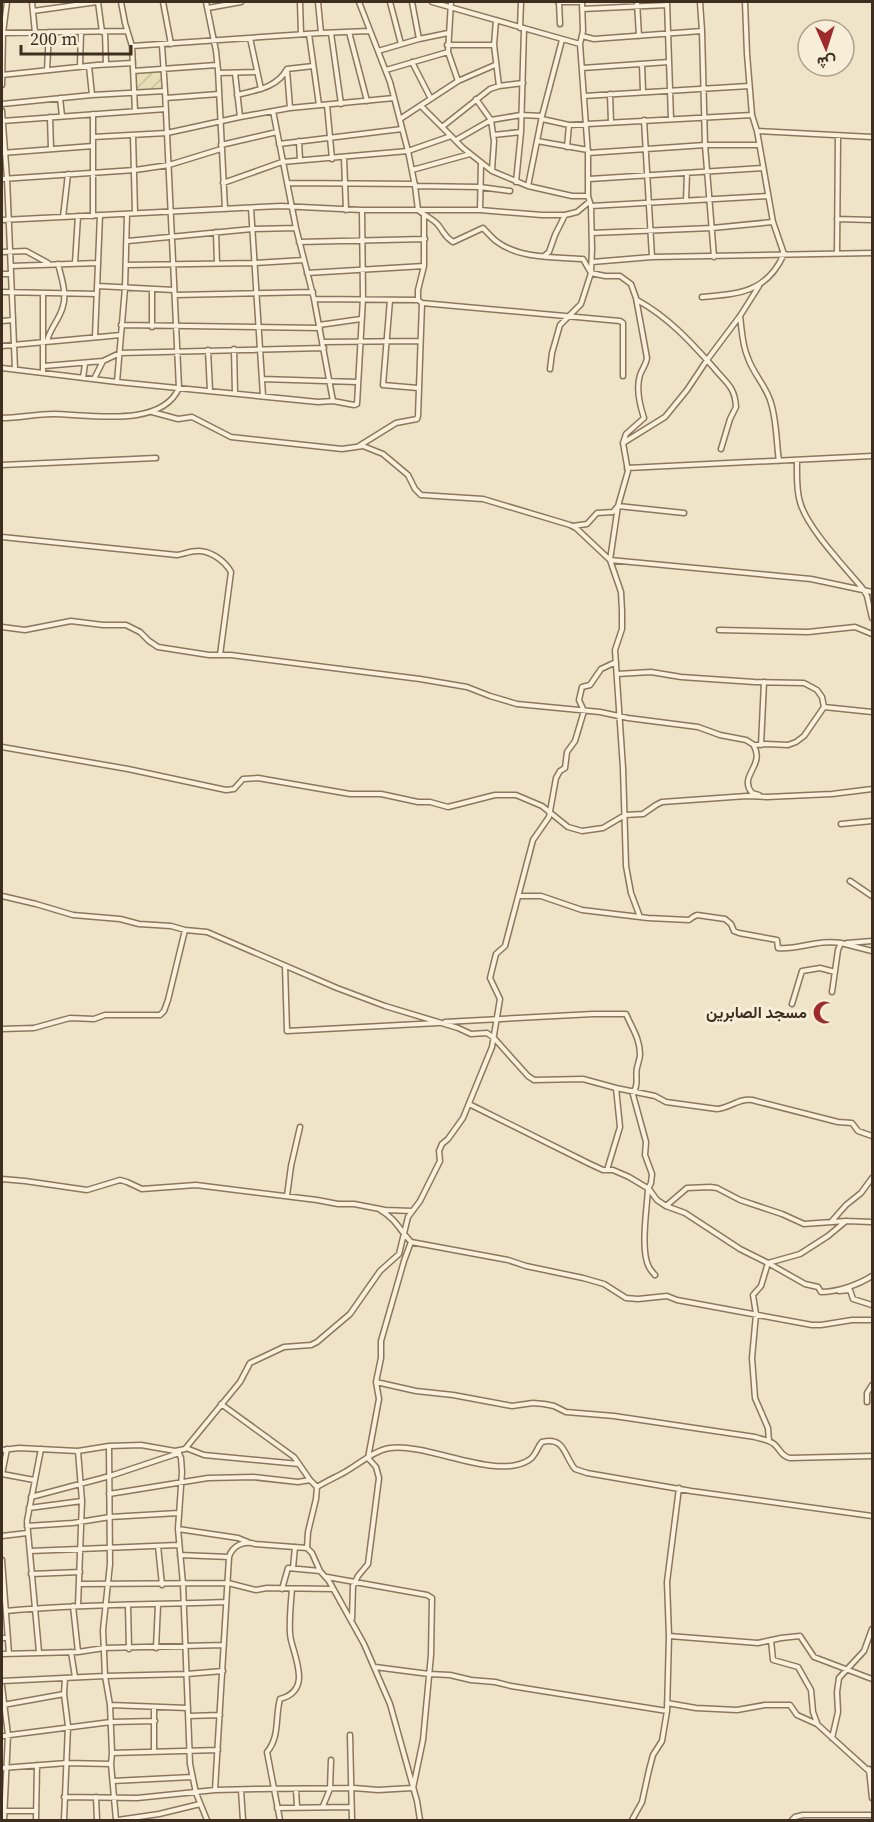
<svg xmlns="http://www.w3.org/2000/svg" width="874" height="1822" viewBox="0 0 874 1822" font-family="'Source Serif 4',Vazirmatn,serif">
  <defs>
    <pattern id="farmland-furrows" width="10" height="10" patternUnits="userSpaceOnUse" patternTransform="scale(1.5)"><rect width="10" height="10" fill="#e6deb5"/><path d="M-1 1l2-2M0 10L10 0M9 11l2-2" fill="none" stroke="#c6bf9b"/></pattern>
  </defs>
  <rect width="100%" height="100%" fill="#f0e4c8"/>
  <path fill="url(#farmland-furrows)" d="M161 70 163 89 137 91 136 71Z"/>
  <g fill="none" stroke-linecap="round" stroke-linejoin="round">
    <defs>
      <path id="minor" d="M32 2 35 33
        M98 2 102 32
        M121 2 125 23 132 46 135 111
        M163 2 171 44
        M206 2 216 51 218 70 225 209
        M300 2 301 34
        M318 2 321 33
        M359 2 390 82 408 151 415 186 418 210C425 216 434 219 439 226 445 234 444 236 453 242L483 228C487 232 491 237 496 241 519 259 555 257 583 259L591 273 605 276H620L631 284 636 298 647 358C646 365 642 369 640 375 636 388 640 406 644 418L626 434 623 443 628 471 618 506 610 560 621 592 622 611V629L615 650 623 768 626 866 631 893 640 917
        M390 2 401 44
        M412 2 419 39
        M432 2 580 44
        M451 2 448 52 458 81
        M558 2H582
        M559 2 560 24
        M637 2 639 36
        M667 2 671 119
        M208 8 241 2
        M582 9 667 5
        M33 11 97 2
        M496 20 494 45 499 86
        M520 28 521 2
        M702 31 705 145 714 257
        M105 32 106 64
        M349 32 367 101
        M3 33 127 31
        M331 33 341 104
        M309 34 319 105
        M582 36 594 39 702 31 700 2
        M250 38 261 89
        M447 45H494
        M132 46 321 33 369 31
        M378 51 419 39 448 33
        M412 62 431 99
        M642 64 643 91
        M80 66 81 32
        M89 66 92 95
        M582 68 669 62
        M47 70 49 32
        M287 70 290 108
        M386 70 448 52
        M133 71 217 65
        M218 73 257 72
        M235 73 240 117
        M2 75 97 65 133 63
        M2 85 3 33 7 2
        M610 94 611 122
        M237 95C256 90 277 88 287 69L313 66
        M584 96 749 86
        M60 98 62 116
        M166 98 219 94
        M476 99 491 120 494 141 492 170
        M2 104 92 95 165 91
        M327 105 332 159
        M421 106 463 148 492 171 528 186 572 196H588
        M2 111 7 178 15 369
        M273 111 296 228 314 299 333 401
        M93 114V216
        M50 117 51 149
        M400 119 458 81 495 65
        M542 119 569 125 752 115
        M644 120 652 257
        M2 121 166 109
        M442 127 490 89 499 86 523 83
        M757 131 872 137
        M133 135 135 213
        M493 135 521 132
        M93 137 167 133 240 117 290 108 394 98
        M456 140 491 120 521 115 542 116
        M299 141 300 160
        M537 141 588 150
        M279 144 402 129
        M221 145 277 132
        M567 147 569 125
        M2 153 93 146
        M588 153 705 145H759
        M344 158 346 210
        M412 170 470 154
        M2 179 135 170 169 165 221 149
        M589 179 763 168
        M516 182 521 132 524 29
        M223 183 282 162 408 151 451 136
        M287 183 415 184
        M415 186 480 187 510 191
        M528 186 542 116 562 40
        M686 201 687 173
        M591 206 768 196
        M251 208 263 396
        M480 210 481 163
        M63 217 68 174
        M837 219 872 220
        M2 220 281 206 362 210H480L542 215H565L577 212 589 202
        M216 232 217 263
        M592 233 712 228 773 222
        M128 241 252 229 296 228
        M299 242 425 239
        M2 252 26 251 48 263
        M837 253 838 136
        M544 256 549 252 555 235 565 215
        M592 262 652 257 872 253
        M75 263 78 216
        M127 265 255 263 304 260
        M11 266 98 263
        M307 273 424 266
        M2 274H11
        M98 286 174 290
        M152 289V327
        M2 292 97 294
        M175 295 313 292
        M702 297C740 294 767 292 784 254L773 222 757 131 752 115 747 54 745 2
        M314 299 418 300
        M390 300 383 385 418 388
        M637 300C668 317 690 341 714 368 725 382 735 386 736 407L730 419 721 449
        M422 303 620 321 623 323V376
        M740 316C742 331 742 345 748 358 753 373 765 385 770 400 777 419 776 441 779 461
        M2 321 13 320
        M121 325 320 328
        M319 325 361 319
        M95 337 100 215
        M47 341C50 328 60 319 63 306 67 293 61 276 58 264
        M323 342 420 341
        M2 346 121 335
        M234 349 235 393
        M208 350 210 391
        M44 366 103 361 120 353 324 348
        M2 368 117 382 318 402 333 401 354 405 357 404 363 298 362 210
        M550 369 552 353 560 325 581 304 591 273 592 249 591 206 588 196V153L580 44 583 31 582 2
        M43 373V293
        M83 378 85 364
        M94 379 103 361
        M262 379 357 382
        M117 382 125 288 127 214
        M152 412 178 419 192 417 231 437 342 449 363 446 383 454 408 475 415 489 421 495 483 499 570 525 576 528 610 560 811 579 872 592
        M2 418C19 418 36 414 53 414 88 414 161 429 179 388L165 91 162 45
        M623 443 665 417 687 390 707 360 740 316 759 286
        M359 446 396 423 417 419 418 416 422 303 418 300V290L424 266V215
        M797 460C797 474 796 489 800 502 807 528 845 567 863 589L867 596 872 618
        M2 465 156 458
        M627 468 872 456
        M573 526 587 524 597 513 613 512 618 506 684 513
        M2 537 177 555C184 554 190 551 197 551 210 550 225 561 231 572L220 655
        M2 627 25 630 71 621 103 625H126L140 632 149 641 158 647 209 655H231L420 679 467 687 490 696 517 704 600 712 628 718 698 727 720 735 746 740 754 745 766 744 788 745 796 742 804 736 824 707 872 712
        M719 630 808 632 855 627 872 634
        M617 674 651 672 681 677 754 682 804 683 817 690 822 697 824 707
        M761 745 764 682
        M754 746C765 766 738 776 752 793L759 795
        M2 747 128 769 226 790 234 789 243 779 258 778 350 794H381L418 802H430L448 807 495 795H516L542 806 568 827 582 831 603 828 625 815 643 814 656 805 662 802 747 796 767 797 832 794 872 789
        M841 824 872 821
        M850 881 872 896
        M2 896 36 904 73 915 120 919 139 924 171 926 185 930 207 932 337 988 385 1006 458 1028 471 1034 487 1033 494 1038 528 1076 534 1080 583 1079 616 1088 655 1096 666 1102 717 1109C730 1108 739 1098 752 1100L838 1122 852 1123 858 1131 872 1136
        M519 896H541L582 910 648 918 689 920 693 917 697 915 725 919 731 924 734 931 739 933 777 940 778 948C799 950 818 939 841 943
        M847 943 872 941
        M285 966 287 1031 438 1023
        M832 992 838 950 841 943 872 951
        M792 1004 802 971 820 968 835 972
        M445 1022 593 1014H626C632 1028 640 1039 640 1054 640 1059 638 1063 637 1068 635 1076 639 1084 634 1091
        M2 1029 34 1028 70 1018 94 1019 105 1015H160L164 1011 168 1000 185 930
        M632 1091 646 1142 645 1155 652 1174 651 1183 648 1189C647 1208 640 1251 649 1267 649 1268 654 1274 655 1275
        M469 1104 590 1164 603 1170H613L629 1177 649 1189 657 1200 666 1206 685 1213 740 1249 768 1263 805 1284 818 1287 821 1292C837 1292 858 1285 872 1276
        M607 1170 620 1127 616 1088
        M2 1179 25 1181 87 1190 120 1180 127 1182 142 1189 196 1185 317 1200 338 1204H354L385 1210 412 1211
        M287 1196 291 1166 300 1127
        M666 1206 687 1188 710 1187 717 1188 740 1200 782 1214 804 1224 846 1221 872 1222
        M379 1209C397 1220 398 1228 411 1242L508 1260 526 1266 583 1278 604 1284 626 1298 638 1299 667 1296 677 1300 812 1325H821L852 1320H872
        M831 1222 846 1205 861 1193 872 1178
        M839 1291 850 1290 853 1299 872 1305
        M376 1382 416 1391 453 1395 512 1406 533 1403 544 1404 554 1406 566 1412 614 1416 755 1437C761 1439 769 1440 774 1444 781 1450 781 1456 790 1458L872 1456
        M867 1402V1393L872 1385
        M221 1404 294 1457 299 1464
        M769 1441 768 1428 755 1398 752 1358 756 1314 753 1295 761 1286 768 1263 800 1254 828 1236 846 1221
        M109 1446 110 1564 103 1630 105 1676 110 1705 112 1753 111 1764 116 1820
        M186 1448 204 1455 299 1464 310 1480 317 1487
        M2 1450 19 1448 78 1451 109 1446 141 1445 175 1451 185 1449 240 1382 250 1363 284 1347 311 1345 317 1342 350 1314 380 1271 399 1254 408 1217 420 1201 440 1161 439 1151 442 1144 448 1139 463 1118 492 1047 500 999 490 978 496 954 505 946 533 840 549 817 556 778 560 771 565 768 567 752 575 741 584 711 579 700 582 687 590 685 601 669 616 662
        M78 1451 82 1501 78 1606
        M178 1451 181 1458 182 1472 178 1529 183 1584 190 1764 196 1793 207 1820
        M368 1458 379 1399 376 1382 381 1358V1341L404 1261 411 1242
        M2 1474 34 1480
        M2 1474 7 1449
        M317 1487C327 1481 336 1477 345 1472 359 1464 375 1450 390 1448 429 1443 496 1481 529 1460 536 1456 537 1447 542 1442 565 1436 564 1456 575 1469L587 1473 691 1491 872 1516
        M317 1487 316 1499 308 1532 307 1548 312 1553 320 1571 329 1581 364 1644 390 1704 417 1801 420 1820
        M109 1494 208 1478 253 1477 298 1482 310 1480
        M31 1497 110 1476 179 1453
        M29 1508 82 1501
        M27 1526 73 1523 110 1517 178 1513
        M178 1529 238 1538 248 1542
        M2 1536 27 1533
        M158 1546 162 1585
        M30 1551 178 1545
        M180 1555 229 1557C232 1546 244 1540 255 1544L307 1548
        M2 1560 9 1654
        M293 1568 295 1547
        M31 1574 80 1572
        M327 1577 427 1595 432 1598 431 1655 423 1740 413 1788
        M80 1584 228 1583 256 1590 267 1588 333 1589
        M282 1589 288 1568 320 1571
        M73 1606 78 1652
        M128 1606 129 1649
        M6 1611C79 1604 152 1605 226 1602
        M352 1619 353 1586 358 1576 368 1564 379 1478 376 1467 368 1458
        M669 1636 758 1643 781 1638 800 1636 814 1657 872 1679
        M2 1638H8
        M771 1640 773 1660 798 1667 811 1690 813 1712 817 1723
        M156 1648 158 1605
        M39 1652 27 1521 41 1449
        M71 1652 75 1677
        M2 1654 78 1652 104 1648 224 1645
        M375 1667 429 1674 450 1675 471 1680 495 1682 511 1686 667 1711
        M2 1681 105 1676 187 1674 223 1671
        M2 1686 8 1735 4 1820
        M667 1703 696 1708 737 1710 765 1705H790L797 1715 817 1724 872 1774
        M3 1705 64 1694
        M110 1705 188 1708
        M189 1716 220 1715
        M350 1735 352 1820
        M2 1736 111 1722 155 1721
        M832 1738 838 1712 837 1692 839 1678 864 1651 872 1629
        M154 1752V1708
        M112 1753 218 1750
        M2 1768 67 1763 111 1764
        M869 1769 872 1798
        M113 1781 192 1777
        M296 1789 297 1807
        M215 1790 229 1557
        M241 1790 243 1820
        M64 1797 137 1798 215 1790 257 1789 354 1788 378 1790 412 1788
        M96 1797 97 1820
        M323 1806 330 1789 331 1760
        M277 1808 351 1807
        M4 1811H36
        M36 1820 37 1765
        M64 1820 68 1726 64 1694 65 1678
        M118 1820 159 1814 200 1804
        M280 1820 267 1752C280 1737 275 1717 280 1699 311 1691 296 1661 291 1640 288 1629 291 1601 292 1589
        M632 1820 642 1802 649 1770 653 1755 662 1741 667 1711 669 1636 667 1582 679 1488
        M792 1820 795 1817 803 1815H872"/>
    </defs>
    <use href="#minor" stroke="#8d765c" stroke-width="7"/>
    <use href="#minor" stroke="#faf1dc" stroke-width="4"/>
  </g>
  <defs>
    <symbol id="mosque-bare" viewBox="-9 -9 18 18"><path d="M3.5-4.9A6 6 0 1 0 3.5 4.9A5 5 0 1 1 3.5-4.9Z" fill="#9e2a2b" stroke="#f7eed8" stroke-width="2.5" paint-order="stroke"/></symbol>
  </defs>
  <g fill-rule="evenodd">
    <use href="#mosque-bare" x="808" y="996" width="33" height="33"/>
  </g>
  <g text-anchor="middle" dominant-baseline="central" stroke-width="6" stroke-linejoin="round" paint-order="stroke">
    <g font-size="16" font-weight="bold" fill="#3d2e20" stroke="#f7eed8" text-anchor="end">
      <text x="807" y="1012">مسجد الصابرين</text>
    </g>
  </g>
  <rect width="874" height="1822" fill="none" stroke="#3d2e20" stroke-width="6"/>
  <g transform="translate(826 48) rotate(177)"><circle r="28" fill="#f7eed8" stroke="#ada18e" stroke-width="1.5"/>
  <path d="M0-4.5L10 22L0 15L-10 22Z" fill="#9e2a2b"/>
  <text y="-9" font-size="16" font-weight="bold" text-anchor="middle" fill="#3d2e20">ش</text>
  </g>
  <path d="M21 45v9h110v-9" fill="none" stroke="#3d2e20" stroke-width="3"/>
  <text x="30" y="45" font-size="18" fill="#3d2e20" stroke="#f7eed8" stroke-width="4.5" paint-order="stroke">200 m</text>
</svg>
